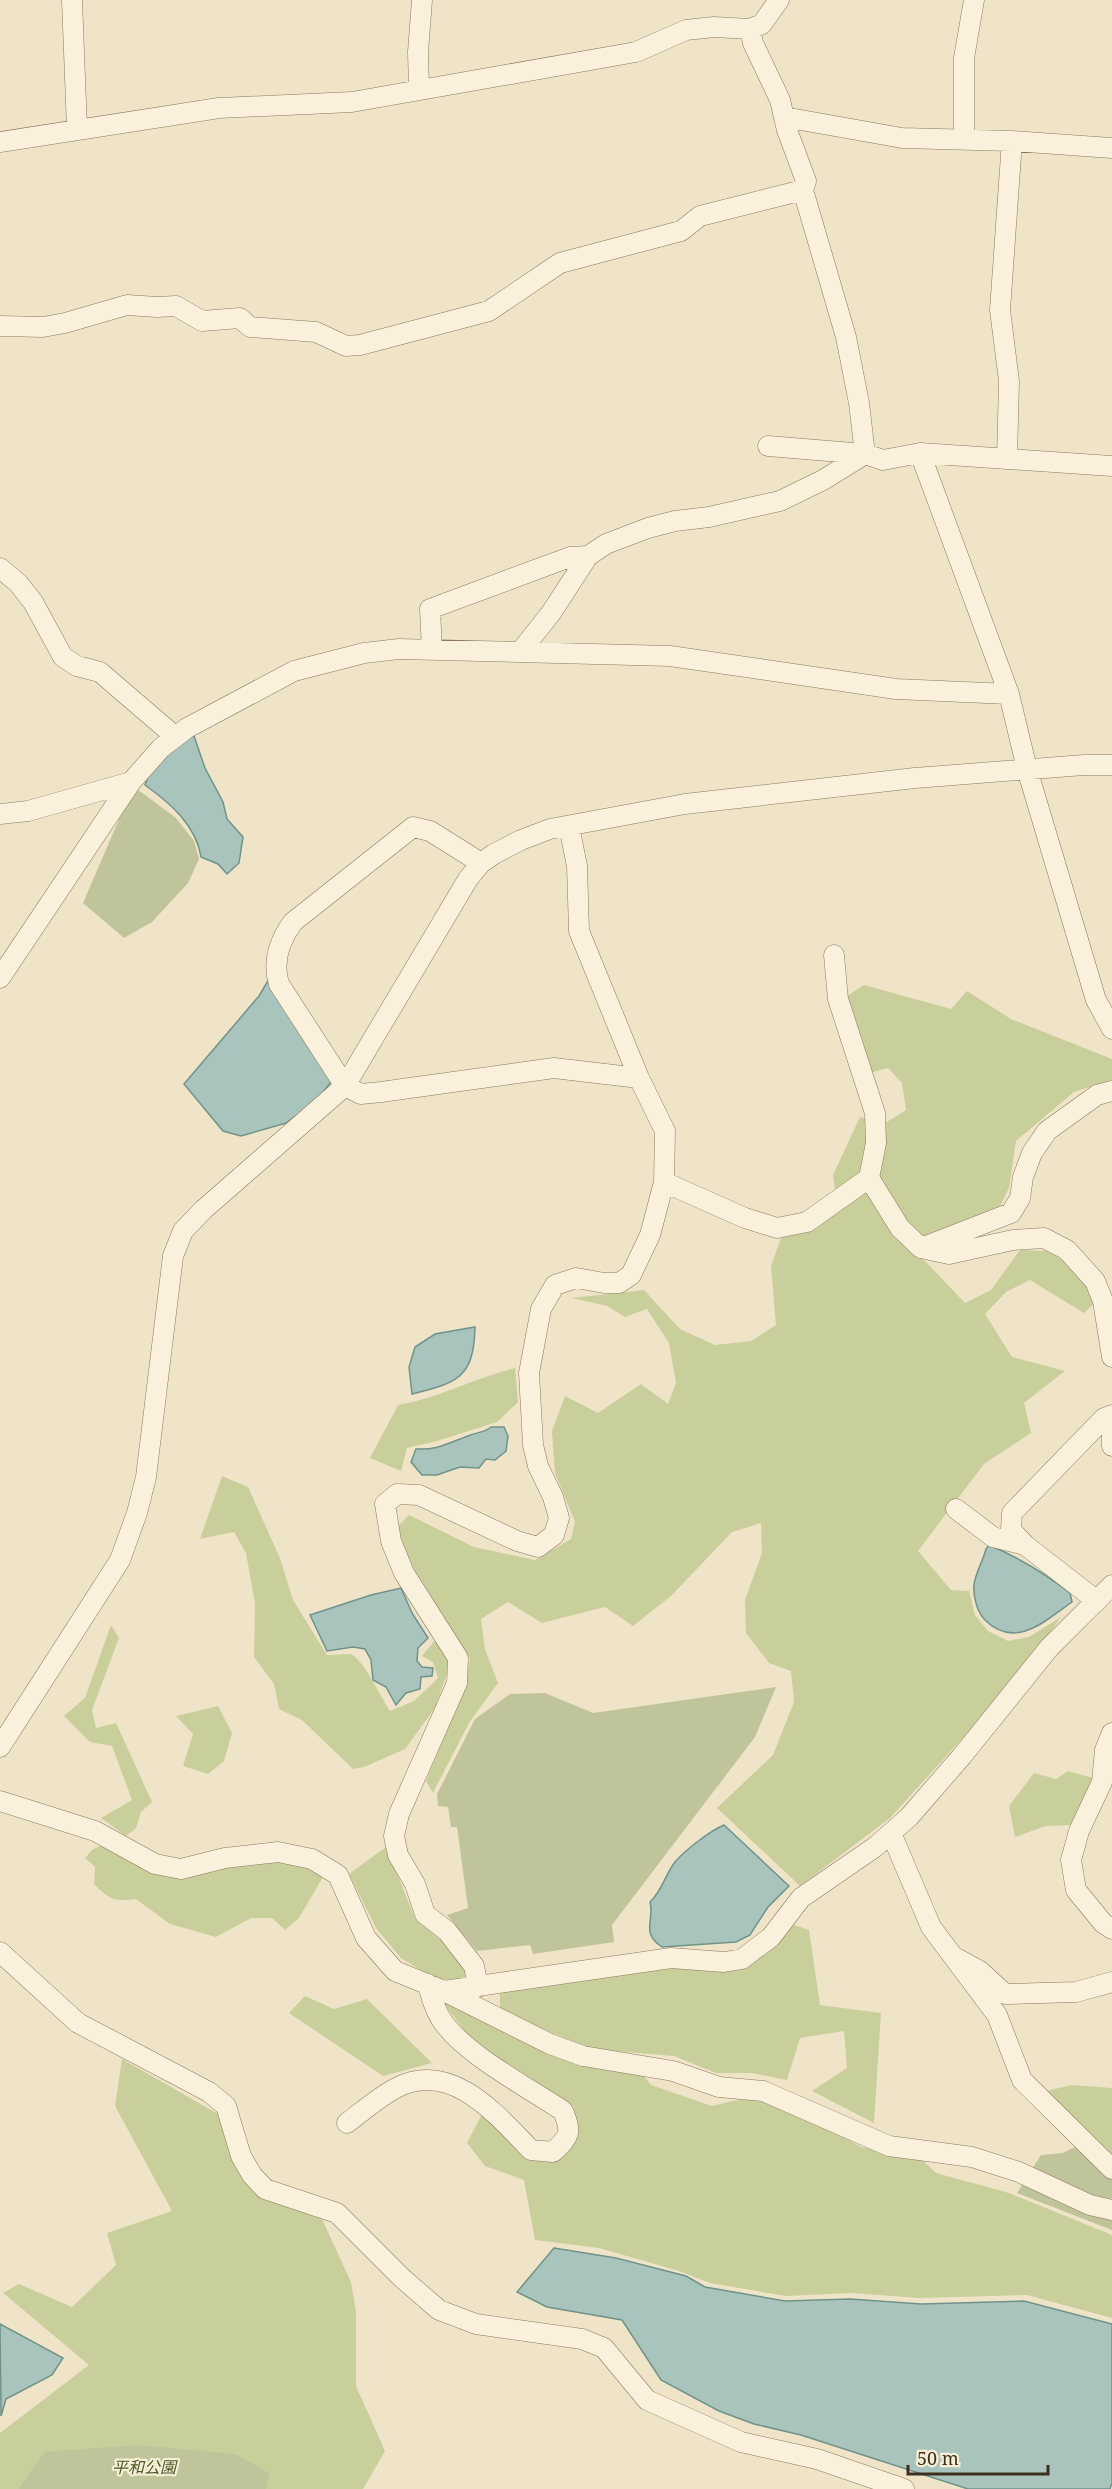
<svg xmlns="http://www.w3.org/2000/svg" width="1112" height="2489" viewBox="0 0 1112 2489" font-family="'Noto Serif','Noto Sans JP',serif">
  <rect width="100%" height="100%" fill="#f0e4c8"/>
  <path fill="#c9cf9b" d="M864 985 951 1009 967 991 1011 1019 1112 1059V1080L1074 1092 1016 1141 1009 1188 1000 1206 943 1230 902 1243 927 1263 965 1303 991 1290 1020 1250 1046 1251 1080 1270 1097 1301 1084 1313 1030 1280 1006 1292 985 1314 1012 1357 1065 1371 1024 1403 1031 1433 984 1464 918 1551 951 1590 969 1591 975 1615 988 1631 1008 1641 1029 1637 1061 1617 1019 1676 890 1818 800 1886 717 1808 773 1755 794 1702 791 1671 769 1663 746 1633 745 1600 762 1553 761 1523 732 1532 671 1596 633 1626 605 1607 542 1623 508 1602 481 1619 485 1649 498 1683 469 1723 433 1793 426 1781 463 1692 470 1659 407 1557 396 1528 409 1515 474 1547 535 1560 571 1539 575 1522 555 1473 552 1431 565 1396 598 1413 641 1384 668 1404 676 1383 669 1343 647 1309 625 1317 607 1306 572 1298 644 1290 680 1329 715 1345 751 1341 776 1325 771 1266 781 1238 817 1228 838 1212 833 1175 860 1117 885 1123 906 1110 902 1083 888 1068 870 1073 844 998Z
    M515 1368 518 1402 497 1422 437 1441 407 1448 401 1471 370 1458 398 1405C439 1398 475 1378 515 1368Z
    M222 1476 248 1487 280 1558 293 1600 327 1655 352 1654C367 1666 379 1694 390 1711L414 1701 438 1678 433 1662 422 1656 436 1639 450 1665 435 1708 405 1749 364 1767 353 1769 302 1720 279 1709 274 1684 254 1657 255 1604 246 1553 234 1532 200 1539Z
    M111 1625 119 1638 92 1710 96 1728 116 1723 152 1802 141 1812 136 1828 126 1836 101 1818 132 1800 112 1746 90 1742 64 1716 85 1698Z
    M218 1706 232 1733 224 1761 208 1774 183 1766 193 1734 176 1716Z
    M1068 1771 1093 1778 1073 1825 1046 1826 1015 1837 1009 1806 1034 1773 1056 1779Z
    M103 1845 153 1870 275 1858 307 1862 323 1877 299 1918 285 1930 272 1918H251L216 1937 170 1924 136 1899C114 1902 110 1900 94 1884L95 1867 85 1858 93 1849Z
    M386 1847 415 1918 445 1944 468 1974 462 1980 435 1979 401 1958 376 1928 349 1874Z
    M794 1925 809 1930 820 2005 881 2013 874 2123 812 2091 847 2068 844 2031 800 2038 787 2080 752 2073H716L674 2056 588 2049 500 2009V1990L669 1966 756 1959Z
    M305 1996 334 2009 367 1999 432 2063 383 2076 289 2013Z
    M439 1997 640 2071 651 2085 712 2106 751 2097 827 2127 861 2147 919 2157 936 2173 1009 2193 1112 2235V2318L1027 2295 919 2298 851 2293 786 2296 710 2283 679 2271 599 2248 535 2240 524 2180 485 2166 467 2143 482 2114 551 2159 571 2148 578 2132 573 2106 475 2045Z
    M122 2059 218 2114 232 2156 261 2198 322 2219 351 2282 356 2312V2386L385 2451 363 2489H266L270 2474 44 2452 18 2489H0V2433L89 2365 3 2293 19 2284 72 2307 116 2265 107 2233 172 2211 115 2106Z
    M1071 2085 1112 2088V2157L1047 2091Z"/>
  <path fill="#bfc49a" d="M137 789 176 818 194 841 199 859 188 883 152 922 124 938 83 903 124 808Z
    M776 1687 755 1737 612 1925 614 1942 533 1954 530 1945 477 1951 447 1915 468 1908 457 1827H451L448 1807 438 1806 437 1794 475 1719 510 1694 545 1693 593 1713Z
    M1077 2146 1112 2177V2230L1017 2193 1041 2155 1063 2153Z
    M138 2445 236 2454 270 2474 266 2489H18L44 2452Z"/>
  <path fill="#a9c4bc" stroke="#6f938a" stroke-width="1.5" d="M189 736H194L205 768 223 802 227 819 243 837 239 863 227 874 218 864 201 857C196 825 170 803 145 785 150 765 174 749 189 736Z
    M269 979 331 1082 316 1101 286 1123 241 1136 223 1131 184 1084 259 996Z
    M475 1327C474 1378 457 1383 412 1394L409 1367 415 1347 435 1334Z
    M491 1427H504L508 1436 506 1451 495 1460 486 1459 479 1468 460 1467 437 1475H422L411 1462 416 1449C439 1450 448 1443 468 1436 477 1432 484 1433 491 1427Z
    M989 1545C1020 1558 1043 1572 1070 1593L1072 1602C1045 1621 1015 1650 985 1620 977 1612 973 1596 974 1585 975 1574 983 1561 986 1549Z
    M401 1588 412 1613 428 1638 418 1648 417 1661 422 1667 433 1668 432 1676 421 1677 420 1689 406 1693 396 1705 386 1687 373 1680 371 1660 365 1649 353 1647 327 1651 310 1615 371 1595Z
    M724 1825 789 1886 768 1907 750 1935 736 1942 662 1947C640 1932 655 1921 650 1902 662 1891 665 1875 675 1862 685 1850 710 1831 724 1825Z
    M554 2248 616 2258 686 2276 705 2287 785 2301 850 2299 921 2304 1024 2301 1112 2324V2483L1110 2489H968L801 2435 754 2424 719 2411 661 2380 622 2320 547 2307 517 2292Z
    M0 2324 63 2358 52 2375 6 2399 1 2416Z"/>
  <g fill="none" stroke-linecap="round" stroke-linejoin="round">
    <defs>
      <path id="street" d="M72 0 77 129
        M750 29 753 43 780 100 787 130 806 181 803 190 846 337 859 403 865 454 768 446
        M419 90 418 52 422 0
        M784 117 902 138 1012 141 1112 148
        M964 140V58L974 0
        M0 142 219 108 352 102 636 52 686 30 714 27 750 29 762 24 779 0
        M0 326 43 327 65 323 127 305 157 307 176 306 202 321 240 318 250 327 316 332 346 346 360 345 489 311 560 263 681 231 700 216 803 190
        M920 453 1009 694
        M1007 459 1009 381 1000 310 1012 141
        M0 568 18 583 33 602 63 657 77 666 100 672 171 733
        M432 650 430 609 570 557 588 556
        M520 652 551 613 588 556 606 544 648 528 675 521 709 517 780 501 823 480 865 454 883 460 920 453 1112 466
        M0 814 28 811 131 782
        M481 863 430 831 413 827 293 922C279 941 272 961 279 984L345 1086 361 1094 381 1092 554 1068 639 1078
        M0 978 131 782 161 748 187 728 294 671 364 653 399 649 670 656 896 689 1009 694 1027 769 1096 1000 1112 1029
        M869 1178 900 1228 921 1248 949 1254 1013 1240 1044 1238 1067 1250 1095 1281 1103 1301 1112 1357
        M664 1182 745 1218 777 1228 807 1222 869 1178 876 1143 875 1113 838 999 834 955
        M921 1248 1011 1213 1020 1198 1023 1177 1032 1153 1047 1131 1097 1095 1112 1091
        M1112 1423V1446
        M956 1509 993 1537 1025 1545
        M1097 1601 1025 1545 1011 1530 1012 1513 1104 1418 1112 1415
        M1112 1733 1105 1750 1102 1782 1079 1831 1071 1860 1076 1890 1103 1923 1112 1929
        M0 1747 120 1560 137 1513 146 1477 173 1256 183 1231 203 1210 345 1086 468 879 481 863 494 854 521 840 550 829 685 804 915 778 1084 765H1112
        M0 1801 95 1831 155 1864 181 1869 225 1858 278 1852 312 1859 338 1875 366 1938 395 1971 444 1991 671 1958 724 1962 742 1959 771 1937 801 1898 875 1847 909 1817 962 1756 1049 1648 1112 1585
        M891 1833 931 1927 997 2015 1022 2080 1112 2169
        M0 1952 78 2023 209 2092 226 2106 241 2156 252 2175 265 2189 337 2213 402 2278 439 2310 476 2324 582 2339 604 2348 647 2400 741 2442 817 2459 904 2489
        M958 1959 980 1971 1005 1994 1076 1992 1112 1982
        M478 1987 474 1966 447 1931 425 1914 415 1884 398 1855 394 1836 399 1814 457 1683 458 1658 404 1573 391 1541 385 1504 397 1494 419 1495 517 1541 538 1547 554 1535 559 1518 553 1497 538 1466 533 1445 529 1373 541 1309 555 1285 576 1278 604 1283H619L631 1275 650 1235 664 1182 665 1131 639 1078 579 931 577 866 569 826
        M444 1991 550 2044 583 2056 673 2071 719 2087 763 2091 889 2146 972 2157 1019 2172 1090 2205 1112 2210
        M347 2123C363 2111 379 2097 396 2088 451 2059 497 2115 531 2150L553 2152C570 2136 572 2133 563 2111 529 2088 462 2053 441 2019 434 2008 431 1996 428 1984"/>
    </defs>
    <use href="#street" stroke="#8d765c" stroke-width="21"/>
    <use href="#street" stroke="#faf1dc" stroke-width="20"/>
  </g>
  <g text-anchor="middle" dominant-baseline="central" stroke-width="4.5" stroke-linejoin="round" paint-order="stroke">
    <g font-size="16" font-style="italic" fill="#4d5a26" stroke="#f7eed8">
      <text x="144" y="2467">平和公園</text>
    </g>
  </g>
  <path d="M908 2465v9h140v-9" fill="none" stroke="#3d2e20" stroke-width="3"/>
  <text x="917" y="2465" font-size="18" fill="#3d2e20" stroke="#f7eed8" stroke-width="4.5" paint-order="stroke">50 m</text>
</svg>
